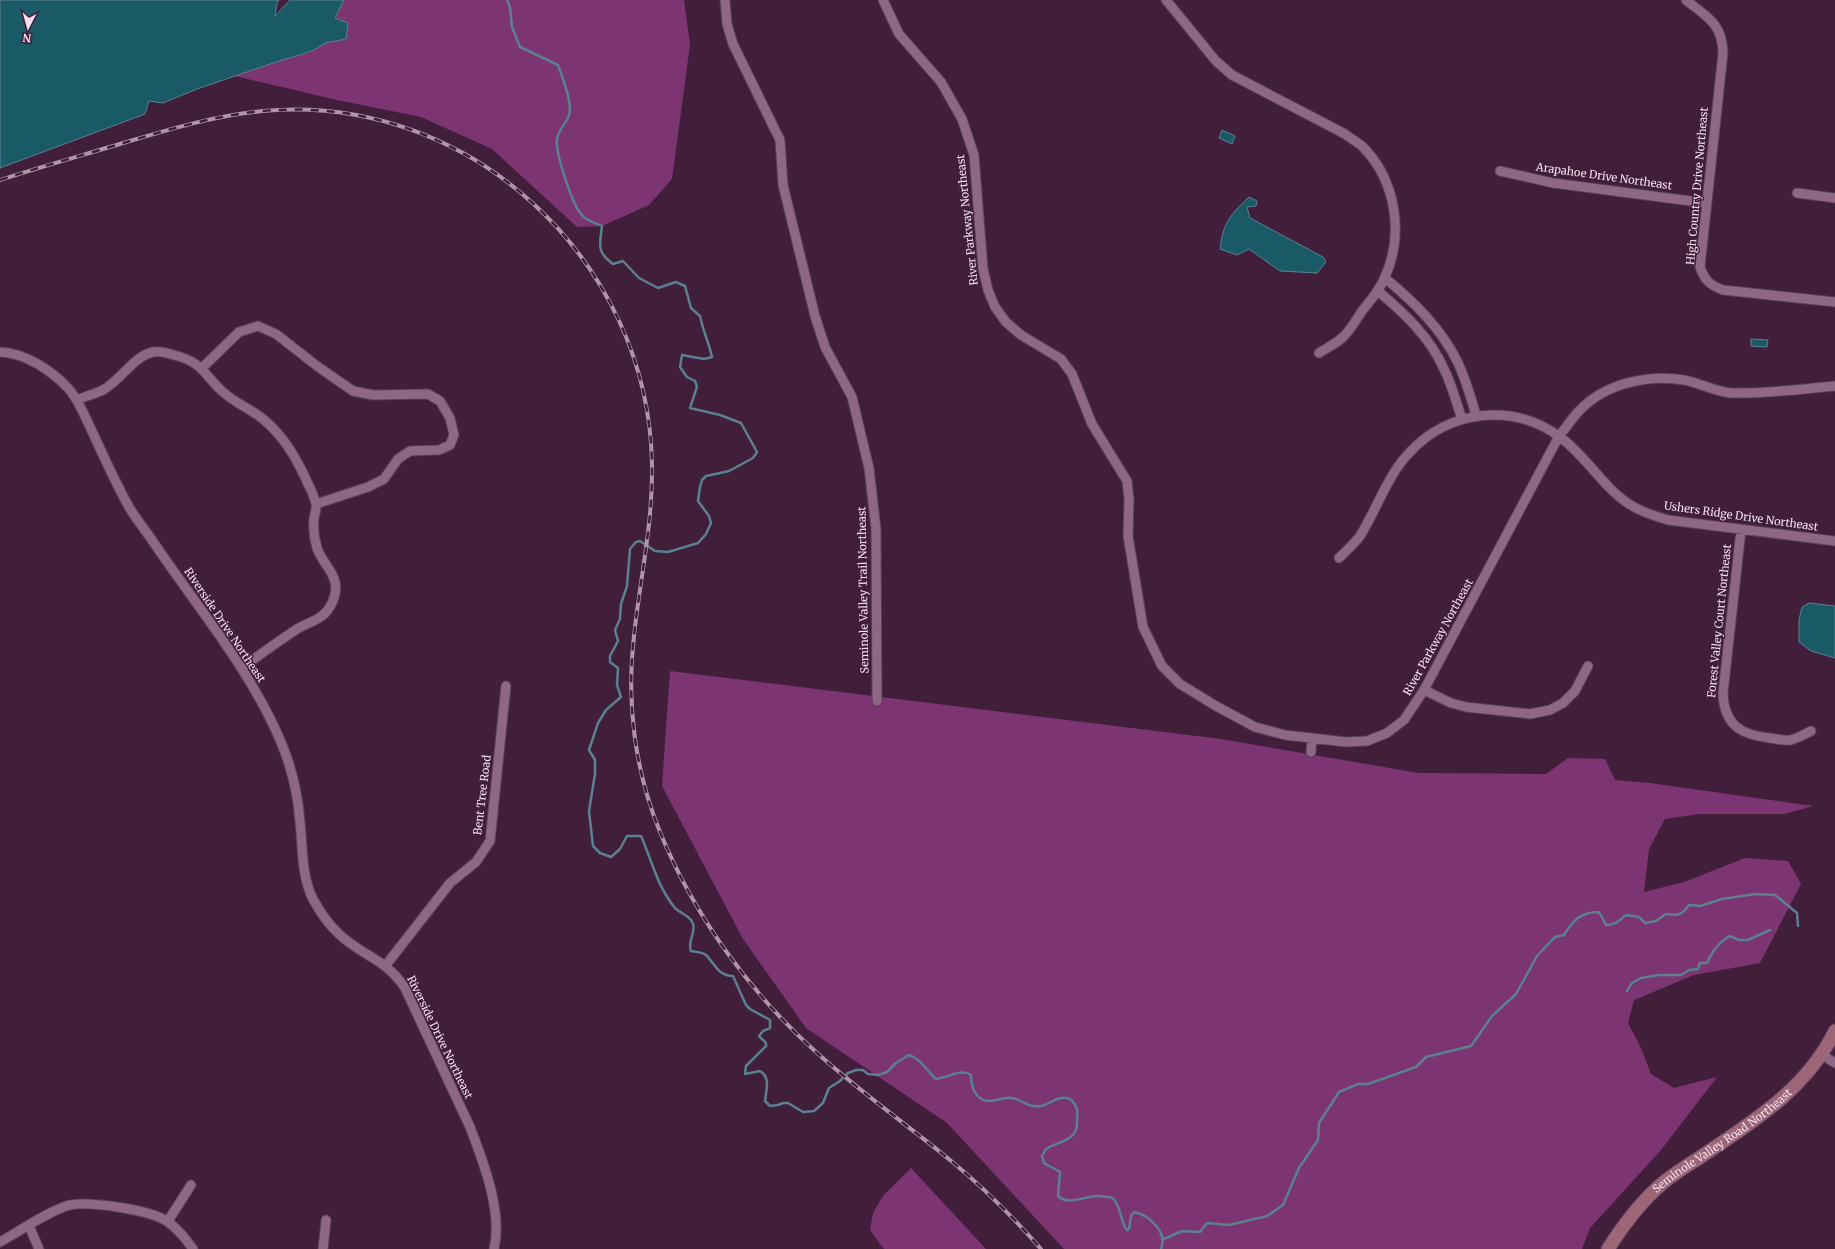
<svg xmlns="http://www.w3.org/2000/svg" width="1835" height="1249" viewBox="0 0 1835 1249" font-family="Merriweather,serif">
  <rect width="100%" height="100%" fill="#411f3b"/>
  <path fill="#7c3472" d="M344 0H684L690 45 672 179 649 205 602 226 577 227 492 149 421 117 337 100 235 76 279 61 300 55 314 50 325 43 346 39 335 19Z
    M670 671 1221 739 1419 773 1546 774 1568 758 1605 759 1615 780 1650 783 1813 806 1784 814H1699L1665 819 1649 849 1644 892 1684 882 1745 858 1788 861 1801 884 1760 963 1694 975 1634 1000 1628 1023 1641 1048 1651 1074 1674 1088 1717 1077 1661 1150 1590 1228 1582 1249H1064L947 1123 806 1028 743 939 662 786Z
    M911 1168 986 1249H884L870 1230 873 1213 883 1196Z"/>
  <path fill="#1a5a67" stroke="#5b8190" d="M0 0H279L277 3 275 16 290 0H344L335 18 348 23 346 39 325 43 314 50 300 55 279 61 197 89 163 103 149 101 145 114 0 168Z
    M1222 130 1235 136 1232 144 1219 138Z
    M1249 197 1257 201 1256 206 1247 207 1250 218 1323 257 1326 262 1317 273 1280 271 1249 249 1237 255 1220 249C1223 223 1230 215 1249 197Z
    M1751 339 1768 340 1767 347 1751 346Z
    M1809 603 1835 606V658L1811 651 1799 642V620L1802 607Z"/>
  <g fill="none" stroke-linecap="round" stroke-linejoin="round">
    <path stroke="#5b8190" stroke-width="2.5" d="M507 0 510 7 512 27 520 47 558 65C562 77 573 103 569 115 567 123 559 128 557 139 555 152 573 208 583 216 587 221 596 223 602 226 600 244 596 252 613 264L623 261 639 278 658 288 676 282 685 286 691 308 700 316C703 331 709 343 712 357L704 359 682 355 680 367 687 377 695 381 697 387 690 408 720 415 741 423 757 452 753 458 729 471 706 476 702 480 700 487 698 501 709 516 711 523 706 534 698 543 668 552 655 551 640 541 636 542 630 549 627 586 621 604 620 619 615 630 618 641 610 656V662L618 668 617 685 621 697 606 710 598 723 589 750 595 760V774L589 811 593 846 600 853 611 857 620 849 627 836H641C652 861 657 886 675 908 681 914 691 916 693 924 696 933 687 942 691 951 695 952 703 952 706 955 715 964 718 976 733 976L746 1005 750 1009 770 1020V1028L763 1031 759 1036 766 1043V1046L746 1066 745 1074 760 1071C771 1077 766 1091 765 1101L770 1106 778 1105 783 1103H788L803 1112 814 1111 823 1103 829 1088 840 1081 848 1073 856 1070H863L868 1074 878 1075 887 1072 896 1063 909 1055C921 1059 927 1071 936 1079 947 1078 961 1068 971 1075 971 1086 975 1100 988 1101 995 1102 1004 1096 1012 1098 1024 1100 1027 1108 1041 1106 1050 1104 1057 1096 1067 1098 1072 1099 1075 1104 1077 1109 1078 1113 1077 1118 1077 1121 1078 1141 1059 1141 1046 1149L1042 1156 1044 1163 1060 1172 1058 1196C1068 1206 1085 1196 1097 1196 1102 1196 1108 1197 1113 1198 1123 1211 1119 1219 1127 1230L1129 1229 1131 1216 1134 1212C1149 1215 1168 1232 1161 1249
      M1627 991 1632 983 1641 978 1659 975H1681L1689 970 1698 969 1700 963H1707C1713 950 1718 943 1730 936L1739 940H1748L1770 930
      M1162 1240 1182 1231 1200 1232 1207 1223 1229 1225 1267 1216 1283 1205 1299 1168 1318 1140 1319 1123 1339 1092 1358 1084H1368L1416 1067 1426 1057 1471 1046 1492 1016 1516 994 1537 956 1555 937 1564 935C1573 920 1581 912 1599 912L1606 925C1615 925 1619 921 1626 915L1639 917 1645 923 1656 921 1666 914C1678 916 1682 915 1689 905L1700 906 1722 899 1755 894 1775 895 1797 913 1798 926"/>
    <defs>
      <path id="street" d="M725 0 727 24 733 44 780 140 783 185 815 316 825 347 852 397 869 468 876 529 877 701
        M883 0 899 34 941 82 962 119 974 155 983 269 988 290 995 307 1006 322 1021 335 1061 359 1072 374 1092 424 1127 481 1129 500 1128 536 1143 627 1162 666 1180 684 1216 706 1255 727 1285 735 1346 742 1367 741 1387 733 1404 720 1424 690 1559 436C1566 428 1572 418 1580 410 1606 383 1649 374 1684 380 1700 383 1716 392 1731 393 1766 394 1801 389 1835 386
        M1166 0 1216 61 1232 75 1345 134C1350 138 1357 142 1362 146 1396 180 1405 235 1384 279 1379 291 1370 301 1362 311 1356 320 1350 331 1342 338 1335 344 1327 348 1319 353
        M1686 0C1708 18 1722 23 1723 53L1700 267C1705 281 1710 285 1723 290L1835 302
        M1500 171 1553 183 1706 203
        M1797 193 1835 198
        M1385 278C1414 302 1442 329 1458 363 1466 380 1471 398 1476 415
        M1378 291C1404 313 1430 337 1444 369 1452 385 1456 402 1462 419
        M0 352C25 353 51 370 68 388 79 400 84 415 91 429 103 455 115 482 129 507 136 519 146 531 154 543 198 608 250 669 281 742 291 766 298 795 300 822 303 848 301 875 313 899 320 912 328 924 339 934 362 956 385 958 405 988L470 1127C483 1161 503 1212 494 1249
        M202 368 239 332 258 326 276 334 317 366 353 391 373 395 428 394 440 401 450 418 454 435 450 445 439 450 410 451 398 459 384 479 368 487 316 504
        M77 400C86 396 95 394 103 390 121 380 134 356 153 352 160 351 168 353 174 355 203 362 204 375 223 392 235 403 251 409 263 419 285 437 298 461 309 486 312 491 314 497 316 503 317 508 315 513 314 518 313 528 314 538 317 548 324 568 344 577 332 603 323 622 308 621 294 631 276 643 259 655 242 668
        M1741 530 1723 693C1724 724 1740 735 1770 738 1776 739 1785 741 1791 740 1798 738 1805 734 1811 731
        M1339 558C1346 551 1354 544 1360 536 1377 509 1387 476 1409 453 1448 410 1512 402 1560 437 1586 456 1602 486 1629 504 1641 512 1654 516 1668 520L1835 541
        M1424 690 1451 703 1466 707 1530 714 1550 710 1563 703 1575 691 1588 666
        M1311 752 1312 738
        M386 965 450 883 476 862 490 841 506 686
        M1822 1055 1835 1063
        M168 1221 191 1185
        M29 1226 39 1249
        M0 1242C18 1232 52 1209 70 1205 90 1201 152 1210 168 1222 178 1229 186 1239 193 1249
        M323 1249 326 1220"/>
      <g id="secondary">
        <path id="s1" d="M1608 1249C1624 1224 1641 1201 1664 1182 1675 1173 1688 1165 1699 1158 1752 1122 1806 1090 1835 1031"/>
      </g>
    </defs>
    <use href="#street" stroke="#5c3f57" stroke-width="11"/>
    <use href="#secondary" stroke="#5c3f57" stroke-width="15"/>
    <use href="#street" stroke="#8e6686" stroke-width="9"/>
    <use href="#secondary" stroke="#9c6677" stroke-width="13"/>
    <defs>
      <path id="rail" d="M0 180C43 166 87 154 130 141 174 128 218 115 263 111 469 92 649 260 652 465 653 523 640 579 634 636 626 702 635 771 660 832 694 915 749 992 816 1052 859 1091 906 1124 950 1160 983 1187 1013 1217 1041 1249"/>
    </defs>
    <use href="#rail" stroke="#b095aa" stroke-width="4"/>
    <use href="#rail" stroke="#411f3b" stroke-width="2.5" stroke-dasharray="8" stroke-linecap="butt"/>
  </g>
  <g text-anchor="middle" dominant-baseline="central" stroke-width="3" stroke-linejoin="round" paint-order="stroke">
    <g font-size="11" fill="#f4ddee" stroke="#411f3b">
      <text transform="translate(1604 176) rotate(8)">Arapahoe Drive Northeast</text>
      <text transform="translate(1697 186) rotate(-85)">High Country Drive Northeast</text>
      <text transform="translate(967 220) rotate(-96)">River Parkway Northeast</text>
      <text transform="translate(1741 516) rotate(8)">Ushers Ridge Drive Northeast</text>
      <text transform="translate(863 590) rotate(-91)">Seminole Valley Trail Northeast</text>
      <text transform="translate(1719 621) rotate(-84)">Forest Valley Court Northeast</text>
      <text transform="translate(225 625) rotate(56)">Riverside Drive Northeast</text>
      <text transform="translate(1438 637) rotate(-61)">River Parkway Northeast</text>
      <text transform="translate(482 795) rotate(-83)">Bent Tree Road</text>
      <text transform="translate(440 1037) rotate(64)">Riverside Drive Northeast</text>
      <text stroke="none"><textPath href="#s1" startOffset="159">Seminole Valley Road Northeast</textPath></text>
    </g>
  </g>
  <g transform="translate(28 28) rotate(186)" stroke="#411f3b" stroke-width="3" paint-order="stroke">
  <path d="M0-3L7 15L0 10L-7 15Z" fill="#f4ddee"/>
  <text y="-6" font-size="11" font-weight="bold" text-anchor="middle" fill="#f4ddee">N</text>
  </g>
</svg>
